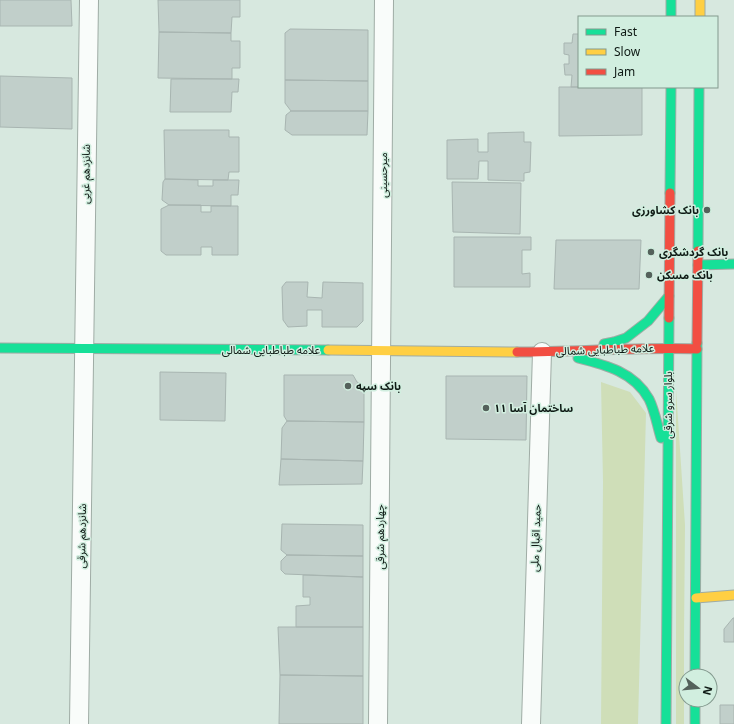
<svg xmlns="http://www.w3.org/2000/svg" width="734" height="724" viewBox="0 0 734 724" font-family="Georgia,'Noto Sans Arabic',serif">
  <rect width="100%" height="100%" fill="#d7e8df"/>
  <path fill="#cfdeb8" d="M601 382 630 392 646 413 638 724H601L603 482Z
    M676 389 685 525 684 637V724H676Z"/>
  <path fill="#c1cfca" stroke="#a8b5b1" d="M0 0H71L72 26H0Z
    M158 0H240V17H232L231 33 159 32Z
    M290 29 368 30V81L285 80V33Z
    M159 32 231 33V41H240V68H232V79L158 78Z
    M573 34H579V87H571L572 75H565L564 64H569V55L564 54V43H572Z
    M0 76 72 78V129L0 127Z
    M171 79H239L238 92H232L231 112H170Z
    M285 80 368 81V111H291L285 103Z
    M559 87H642V135L559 136Z
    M291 111H368L367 135H292L285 130 286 115Z
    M164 130H229V137H239V172H229L228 180 165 179Z
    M524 132V142H531L530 172 524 173V181L488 180V161H479L478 179H447V140L478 139V152H488V133Z
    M165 179 198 180V186H213V180H239L238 195H231V206L169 205 162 200 163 182Z
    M452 182 521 183 520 234 453 232Z
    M169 205H201V212H211V206H238V255H212V247H201V255H166L161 251V209Z
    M454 237H531V250H522V274L530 273V287H454Z
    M556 240H641L639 289H554Z
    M286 282H308L307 297 322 298 323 282 363 283V321L357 327H322V310H307V326L288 327 283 320 282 287Z
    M160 372 226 373 225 421 160 420Z
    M284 375H353L357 382 364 386V422L287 421 284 416Z
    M446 376H527L526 440 446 439Z
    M287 421 364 422 363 461 281 459 282 428Z
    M281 459 363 461 362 484 279 485Z
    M282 524 363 525V556L287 555 281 550Z
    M287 555 363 556V577L285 574 281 570V561Z
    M303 575 363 577V627H296V606L310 605V597H303Z
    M733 618H734V642H724V629Z
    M278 627H363V676L280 675Z
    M280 675 363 676V724H279Z
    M720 705H734V724H720Z"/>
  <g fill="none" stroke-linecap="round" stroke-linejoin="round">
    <defs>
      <path id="street" d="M79 724 89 0
        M378 724 384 0
        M531 724 542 352"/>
      <path id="fast" d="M671 0V17
        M670 193 671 87
        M698 251 699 87
        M698 265 734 264
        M604 344 614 342 626 338 648 321 669 296
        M0 348 328 350
        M578 358C606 365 634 372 649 399 655 411 657 425 661 438
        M695 676 697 343
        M695 700V724
        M666 724 669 318"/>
      <path id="slow" d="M700 0V17
        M328 350 517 352
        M696 598 734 595"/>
      <path id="jam" d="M669 318 670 193
        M697 343 698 251
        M517 352C577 352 637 347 697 349"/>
    </defs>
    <use href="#street" stroke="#9faca5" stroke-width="20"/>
    <use href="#fast" stroke="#9faca5" stroke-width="11"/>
    <use href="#slow" stroke="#9faca5" stroke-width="11"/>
    <use href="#jam" stroke="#9faca5" stroke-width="11"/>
    <use href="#street" stroke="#f9fcfa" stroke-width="18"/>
    <use href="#fast" stroke="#16e098" stroke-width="9"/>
    <use href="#slow" stroke="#ffcf43" stroke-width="9"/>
    <use href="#jam" stroke="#f24e42" stroke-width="9"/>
  </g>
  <g fill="#54615b" stroke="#d1eedf" stroke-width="1.5">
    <circle cx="707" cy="210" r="4"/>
    <circle cx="651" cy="252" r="4"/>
    <circle cx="649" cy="275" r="4"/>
    <circle cx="348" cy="386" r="4"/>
    <circle cx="486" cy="408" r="4"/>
  </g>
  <g text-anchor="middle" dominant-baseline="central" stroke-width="3" stroke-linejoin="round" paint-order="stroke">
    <g font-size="11" fill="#0e1914" stroke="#d1eedf">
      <text transform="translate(86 174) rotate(-89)">شانزدهم غربی</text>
      <text transform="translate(383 175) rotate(-90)">میرحسینی</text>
      <text x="271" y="350">علامه طباطبایی شمالی</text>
      <text transform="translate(605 350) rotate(-2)">علامه طباطبایی شمالی</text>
      <text transform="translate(668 405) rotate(-90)">بلوار سرو شرقی</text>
      <text transform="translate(82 536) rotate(-89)">شانزدهم شرقی</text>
      <text transform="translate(380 537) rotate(-90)">چهاردهم شرقی</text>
      <text transform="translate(536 538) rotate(-88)">حمید اقبال ملی</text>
    </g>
    <g font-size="11" font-weight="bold" fill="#0e1914" stroke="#d1eedf" text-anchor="start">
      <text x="699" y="210" text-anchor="end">بانک کشاورزی</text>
      <text x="659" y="252">بانک گردشگری</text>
      <text x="657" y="275">بانک مسکن</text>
      <text x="356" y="386">بانک سپه</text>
      <text x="494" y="408">ساختمان آسا ۱۱</text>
    </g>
  </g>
  <rect x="578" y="16" width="140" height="72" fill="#d1eedf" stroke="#83998e"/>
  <rect x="586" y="29" width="20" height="6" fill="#16e098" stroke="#83998e"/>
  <text x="614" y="36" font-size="12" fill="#0e1914">Fast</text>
  <rect x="586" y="49" width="20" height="6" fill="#ffcf43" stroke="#83998e"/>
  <text x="614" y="56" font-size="12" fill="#0e1914">Slow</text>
  <rect x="586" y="69" width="20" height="6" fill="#f24e42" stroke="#83998e"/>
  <text x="614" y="76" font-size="12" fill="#0e1914">Jam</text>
  <g transform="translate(698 688) rotate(106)"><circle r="19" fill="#d1eedf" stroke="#83998e"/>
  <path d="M0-3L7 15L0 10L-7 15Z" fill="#54615b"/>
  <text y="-6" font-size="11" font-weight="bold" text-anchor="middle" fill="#0e1914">N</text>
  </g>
</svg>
